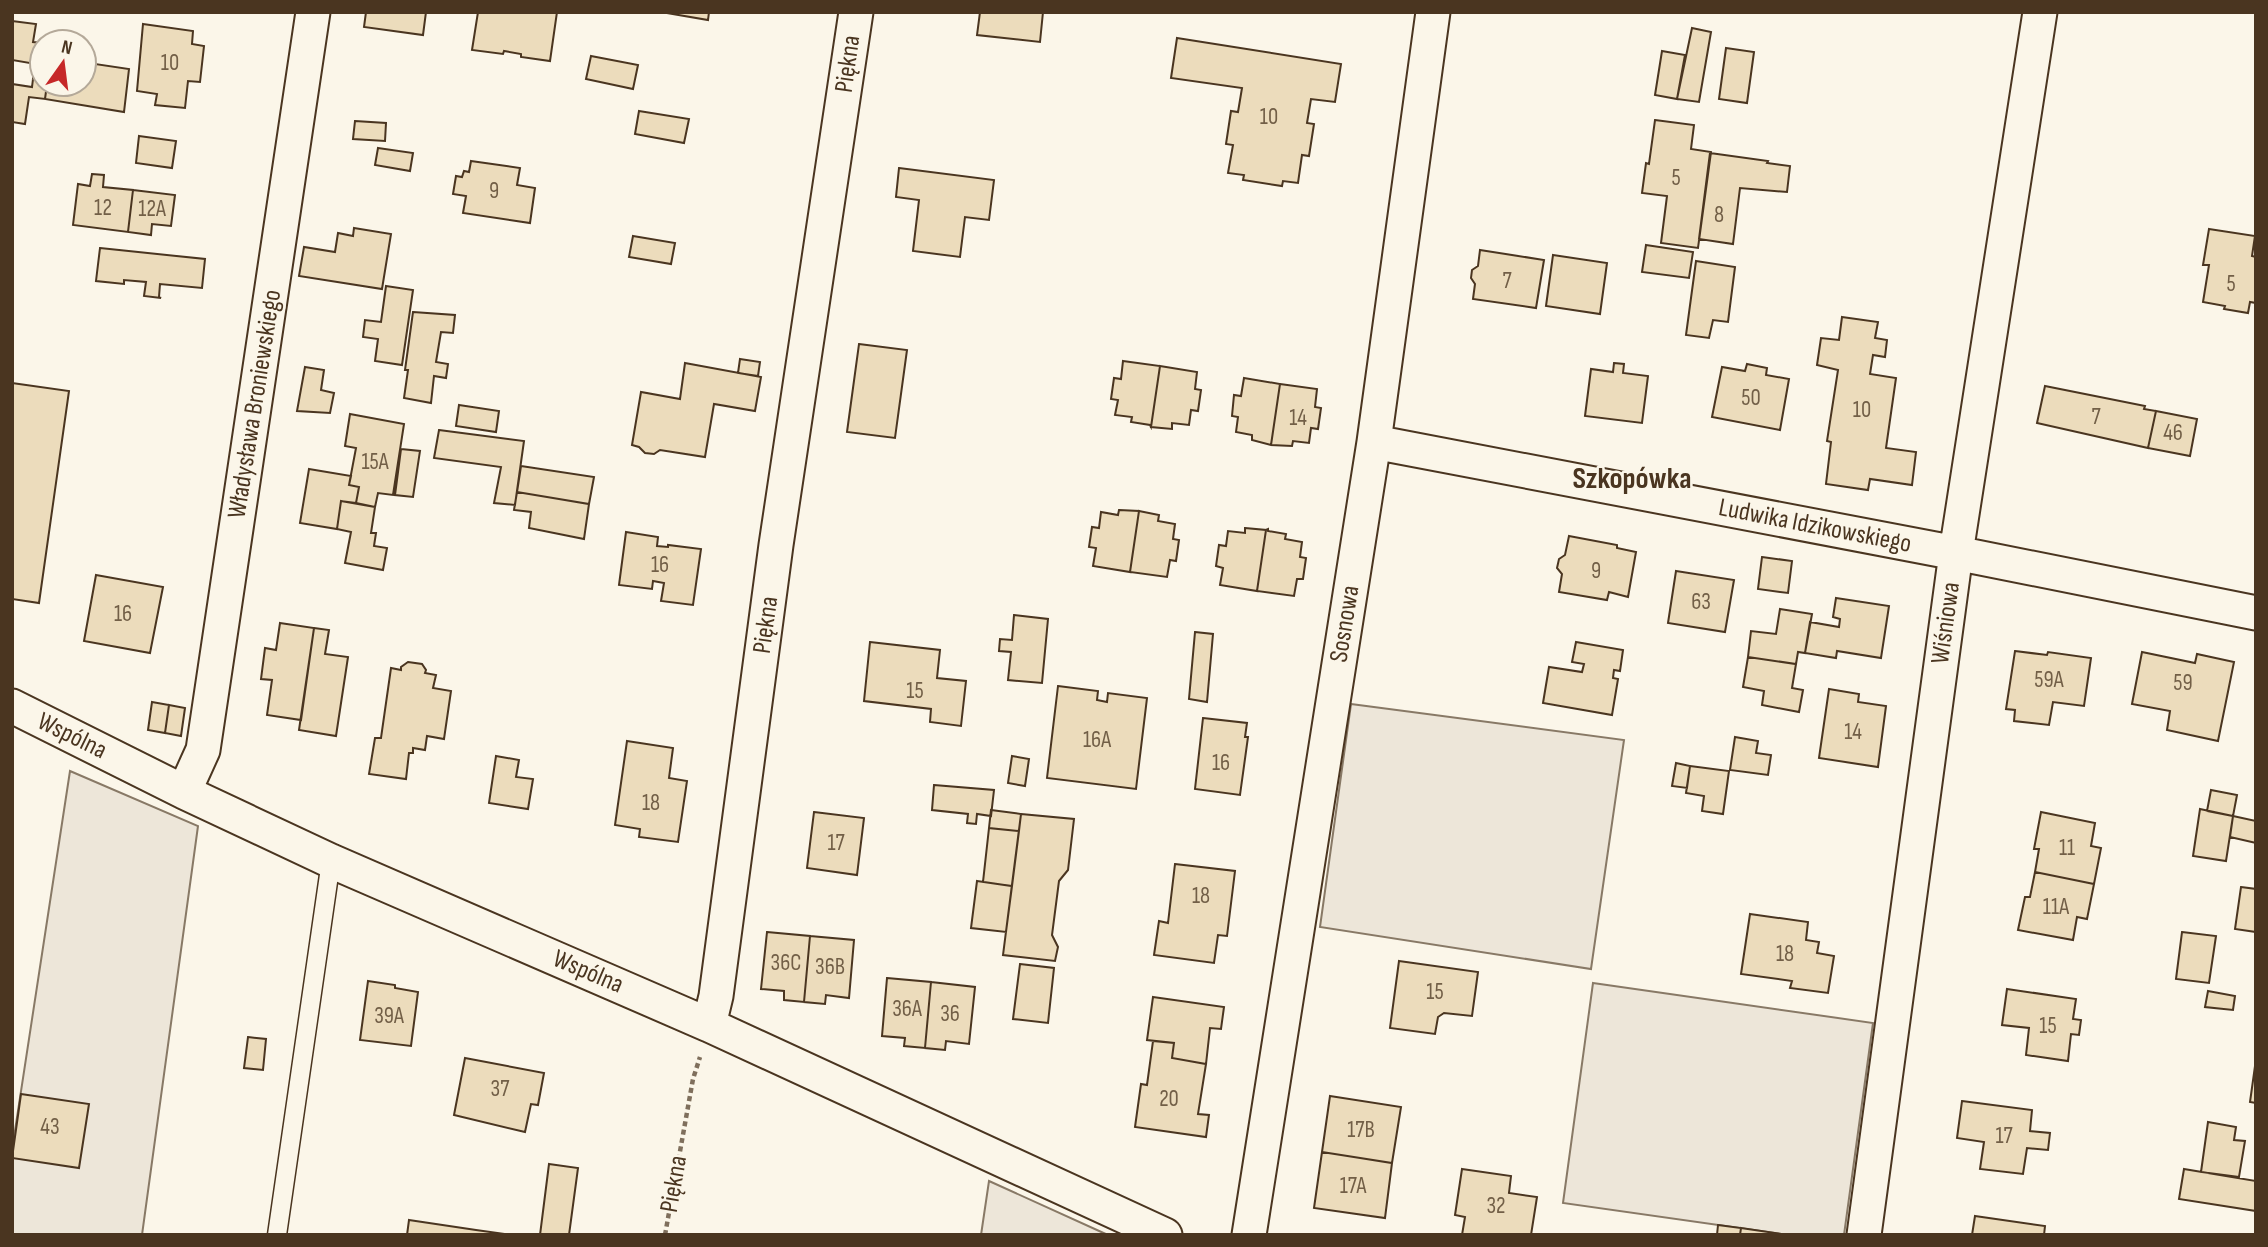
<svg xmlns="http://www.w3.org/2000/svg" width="2268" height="1247" viewBox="0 0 2268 1247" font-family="'Sofia Sans Condensed',sans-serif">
  <rect width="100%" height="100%" fill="#fbf6e9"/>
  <path fill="#ede6d9" stroke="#887966" stroke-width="2" d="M1351 704 1624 740 1591 969 1320 927Z
    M70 771 198 826 142 1235H12V1150Z
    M1593 983 1873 1023 1844 1235H1788L1563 1203Z
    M989 1181 1108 1235H981Z"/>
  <path fill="#ecdcbc" stroke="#4a3520" stroke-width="2" d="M366 12H426L423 35 364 27Z
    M478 12H557L550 61 521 57V54L504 51 503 54 472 50Z
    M661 12H709L708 20Z
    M980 12H1043L1040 42 977 35Z
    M12 21 36 24 33 42 42 43V80L33 79 36 64 12 60Z
    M143 24 193 31 192 44 204 46 200 82 188 81 185 108 155 105 157 94 137 91Z
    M1692 28 1711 32 1699 102 1677 99Z
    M1177 38 1341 64 1335 102 1311 99 1307 123 1314 124 1309 156 1302 155 1298 183 1283 181 1282 186 1243 180 1244 175 1228 173 1233 145 1226 144 1231 111 1238 112 1242 88 1171 78Z
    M1726 48 1754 52 1747 103 1719 99Z
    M84 50 89 51 88 63 129 69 124 112 45 99 47 84H84Z
    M1662 51 1685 55 1677 99 1655 95Z
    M591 56 638 65 633 89 586 79Z
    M33 79 42 80V84H47L45 99 29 97 25 124 12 122V84L32 87Z
    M639 111 689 119 684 143 635 134Z
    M1655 120 1694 125 1691 149 1711 152 1698 248 1661 243 1667 196 1642 193 1646 163 1649 164Z
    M355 121 386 123 385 141 353 139Z
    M139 136 176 141 172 168 136 163Z
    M378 148 413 153 410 171 375 165Z
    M1710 153 1768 161 1767 163 1790 166 1787 192 1740 188 1733 244 1699 239Z
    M471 161 520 168 517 185 535 188 530 223 463 213 466 196 453 194 456 176 462 177 464 171 469 172Z
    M899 168 994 180 989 220 965 217 960 257 913 251 919 200 896 197Z
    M92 174 104 175 103 187 133 190 128 232 73 225 78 184 90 186Z
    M133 190 175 195 171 226 152 224 151 235 128 232Z
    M354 228 391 234 382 289 299 276 304 247 335 252 338 233 353 236Z
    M2209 229 2255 236 2252 256 2256 257V303L2250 302 2248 313 2224 309 2225 306 2203 302 2209 265H2203Z
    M633 236 675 243 671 264 629 257Z
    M1646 245 1693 252 1689 278 1642 272Z
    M100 248 205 259 202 288 160 284 159 297 161 298 144 296 146 282 124 280V284L96 281Z
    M1480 250 1544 260 1536 308 1473 299 1475 284 1471 278 1472 270 1478 266Z
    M1553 255 1607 263 1600 314 1546 306Z
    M1696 261 1735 267 1728 322 1713 320 1709 338 1686 335Z
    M386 286 413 290 402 365 375 361 378 339 363 337 365 320 381 322Z
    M413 312 455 315 453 333 441 332 436 362 448 364 446 378 434 376 431 403 404 398 408 370H405Z
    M1842 317 1878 322 1875 338 1887 340 1885 357 1873 355 1870 374 1896 378 1886 448 1916 452 1912 485 1870 479 1868 490 1826 484 1831 442 1827 441 1838 370 1817 365 1821 338 1839 340Z
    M859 344 907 350 895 438 847 432Z
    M740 359 760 362 758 376 738 373Z
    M1123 361 1160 366 1151 427 1150 425 1131 422 1132 417 1115 415 1118 400 1111 399 1114 378 1121 379Z
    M685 363 761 377 755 411 714 404 705 457 660 450 654 454 645 453 639 447 632 445 641 392 680 399Z
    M1614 363 1624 364 1623 373 1648 376 1642 423 1585 416 1591 369 1613 372Z
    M1747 364 1767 368 1766 375 1789 379 1780 430 1712 417 1722 367 1745 371Z
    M1160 366 1197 372 1195 389 1201 390 1198 411 1191 410 1189 425 1172 423V429L1151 427Z
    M305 367 324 370 321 390 334 393 330 413 297 411Z
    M1244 378 1280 384 1271 445 1252 440V435L1236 432 1238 417 1232 416 1234 395 1241 396Z
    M12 383 69 391 39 603 12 599Z
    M1280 384 1317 389 1315 407 1321 408 1318 429 1311 428 1309 443 1293 441 1292 446 1271 445Z
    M2045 386 2145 406 2144 409 2156 411 2148 448 2037 423Z
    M459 405 499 411 496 432 456 426Z
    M2156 411 2197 419 2190 456 2148 448Z
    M350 414 404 424 393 495 378 493 375 507 356 503 359 487 349 485 356 448 345 446Z
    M439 430 524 441 515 505 494 503 501 467 434 458Z
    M401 449 420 451 413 497 395 495Z
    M521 466 594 477 589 504 517 492Z
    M309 469 351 476 349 485 359 487 356 503 341 501 337 529 300 523Z
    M517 492 589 504 584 539 529 528 531 512 514 510Z
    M341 501 375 507 371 533H376L374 546 387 548 383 570 345 563 351 532 337 529Z
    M1119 510 1139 511 1130 572 1093 566 1096 548 1089 547 1092 527 1099 528 1101 512 1118 515Z
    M1139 511 1159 515 1158 521 1175 524 1173 539 1179 540 1176 561 1170 560 1167 577 1130 572Z
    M1245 528 1266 530 1257 591 1220 585 1223 568 1216 566 1219 545 1226 546 1228 531 1245 533Z
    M1268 529V531L1286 534 1285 539 1302 542 1300 557 1306 558 1303 579H1297L1294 596 1257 591 1266 530Z
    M626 532 658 537 657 546 668 547V545L701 549 693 605 661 601 664 583 653 581 652 589 619 585Z
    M1569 536 1617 545V548L1636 552 1628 597 1609 592 1607 600 1559 592 1562 574 1557 568 1559 559 1565 555Z
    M1762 557 1792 561 1788 593 1758 589Z
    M1676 571 1734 580 1725 632 1668 623Z
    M96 575 163 587 150 653 84 641Z
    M1836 598 1889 606 1881 658 1837 651 1836 658 1805 653 1810 622 1839 627 1840 619 1833 617Z
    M1780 609 1812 614 1805 653 1798 652 1796 664 1748 657 1751 631 1776 634Z
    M1014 615 1048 619 1042 683 1008 680 1011 652 999 651 1000 639 1012 640Z
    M280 623 314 628 301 720 267 715 272 680 261 679 265 648 276 650Z
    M314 628 329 630 325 654 348 657 336 736 299 730Z
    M1195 632 1213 634 1207 702 1189 699Z
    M870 642 940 650 937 678 966 681 961 726 930 722 931 709 864 701Z
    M1576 642 1623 650 1620 671 1614 670 1613 678 1618 679 1612 715 1543 703 1549 667 1582 672 1584 664 1572 662Z
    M2015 651 2047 655 2048 652 2091 658 2084 706 2053 702 2049 725 2014 721 2015 710 2006 709Z
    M2142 652 2195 663 2197 654 2234 662 2218 741 2167 730 2170 711 2132 704Z
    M1748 657 1796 664 1792 688 1803 690 1799 712 1762 705 1764 691 1743 687Z
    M408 662 422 664 426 670 425 673 436 675 433 688 451 691 444 739 427 736 425 750 413 748V753H409L406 779 369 774 375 738H381L391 668 401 670V667Z
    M1058 686 1098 691 1097 700 1107 702 1108 693 1147 698 1136 789 1047 778Z
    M1829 689 1859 694 1858 702 1886 706 1878 767 1819 758Z
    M152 702 169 705 165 733 148 730Z
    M169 705 185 708 181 736 165 733Z
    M1203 718 1247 723 1245 737H1248L1240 795 1195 789Z
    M1735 737 1758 741 1756 753 1771 755 1768 775 1730 770Z
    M627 741 673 748 669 778 687 781 678 842 639 837 640 829 615 825Z
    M496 756 519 760 516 777 533 779 528 809 489 803Z
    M1012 756 1029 759 1025 786 1008 783Z
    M1676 763 1690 766 1687 788 1672 786Z
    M1690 766 1729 771 1723 814 1702 811 1704 796 1686 793Z
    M934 785 994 790 991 816 977 814 976 824 967 823 968 814 932 810Z
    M2211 790 2237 795 2233 816 2207 811Z
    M2200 809 2233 816 2226 861 2193 856Z
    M991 810 1021 814 1019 831 989 828Z
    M814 812 864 818 857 875 807 868Z
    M2041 812 2095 823 2091 846 2101 848 2094 884 2035 872 2039 849H2034Z
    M1021 814 1074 819 1068 870 1059 881 1052 935 1058 947 1055 961 1003 955Z
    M2233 816 2256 821V843L2230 837Z
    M989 828 1019 831 1012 886 983 882Z
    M1175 864 1235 871 1227 936 1218 935 1214 963 1154 955 1159 921 1168 923Z
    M2035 872 2094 884 2087 919 2077 917 2073 940 2018 930 2025 897H2030Z
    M977 881 1012 886 1006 932 971 928Z
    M2241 887 2256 889V932L2235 929Z
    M1750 914 1808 922 1806 940 1819 942 1817 953 1834 956 1828 993 1790 988 1792 981 1741 974Z
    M767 932 810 936 804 1002 784 1000V991L761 989Z
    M2182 932 2216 936 2209 983 2176 979Z
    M810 936 854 940 849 998 826 995 825 1004 804 1002Z
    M1399 961 1478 972 1472 1016 1444 1013 1438 1017 1435 1034 1390 1028Z
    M1020 964 1054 968 1048 1023 1013 1019Z
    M887 978 931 982 925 1048 904 1046 905 1038 882 1036Z
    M368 981 395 985V988L418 992 411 1046 360 1040Z
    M931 982 975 987 969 1044 946 1041 945 1050 925 1048Z
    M2007 989 2076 999 2073 1019 2081 1020 2079 1035 2071 1034 2068 1061 2026 1055 2029 1028 2002 1025Z
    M2208 991 2235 996 2233 1010 2205 1007Z
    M1153 997 1224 1007 1221 1029 1210 1028 1206 1064 1172 1058 1174 1043 1147 1040Z
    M248 1037 266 1039 263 1070 244 1068Z
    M1153 1041 1174 1043 1172 1058 1206 1064 1198 1114 1209 1115 1206 1137 1135 1127 1141 1084 1147 1085Z
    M465 1058 544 1073 538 1105 531 1104 525 1132 454 1115Z
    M2256 1059V1103L2250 1102Z
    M21 1094 89 1104 79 1168 12 1158Z
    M1330 1096 1401 1107 1392 1163 1322 1152Z
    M1962 1101 2032 1110 2030 1131 2050 1133 2048 1150 2027 1148 2023 1174 1980 1169 1984 1142 1957 1138Z
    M2208 1122 2236 1127 2234 1140 2245 1141 2239 1177 2201 1172Z
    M1322 1152 1392 1163 1385 1218 1314 1208Z
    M549 1164 578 1168 569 1235H540Z
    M1462 1169 1511 1176 1509 1193 1537 1197 1531 1235H1462L1465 1217 1455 1215Z
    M2184 1169 2256 1181V1211L2179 1199Z
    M1975 1216 2045 1226 2044 1235H1972Z
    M409 1220 476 1230 512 1235H407Z
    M1718 1225 1741 1228 1740 1235H1717Z
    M1741 1228 1788 1235H1740Z"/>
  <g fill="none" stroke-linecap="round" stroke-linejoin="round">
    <defs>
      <path id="service" d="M277 1235 331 861"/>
      <path id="minor" d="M1374 442 1956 553 2256 613
        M12 706 184 792 331 861 709 1025 1165 1235
        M184 792 203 750 313 12
        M709 1025 716 996 776 545 856 12
        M1249 1235 1374 442 1433 12
        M1864 1235 1956 553 2040 12"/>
    </defs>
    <use href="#service" stroke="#4a3520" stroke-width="21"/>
    <use href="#minor" stroke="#4a3520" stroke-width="37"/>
    <path stroke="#7f6f5c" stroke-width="4.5" stroke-dasharray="5 3.5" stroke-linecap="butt" d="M665 1235 693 1079 700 1057"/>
    <use href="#service" stroke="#fbf6e9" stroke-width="18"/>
    <use href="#minor" stroke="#fbf6e9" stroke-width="33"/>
  </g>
  <g text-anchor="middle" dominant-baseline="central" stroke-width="5" stroke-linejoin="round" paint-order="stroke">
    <g font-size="23" fill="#725f47">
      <text x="170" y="63">10</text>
      <text x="1269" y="117">10</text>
      <text x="1676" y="178">5</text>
      <text x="494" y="191">9</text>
      <text x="103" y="208">12</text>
      <text x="152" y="209">12A</text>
      <text x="1719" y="215">8</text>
      <text x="1507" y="281">7</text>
      <text x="2231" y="284">5</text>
      <text x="1751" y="398">50</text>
      <text x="1862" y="410">10</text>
      <text x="2096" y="417">7</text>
      <text x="1298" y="418">14</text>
      <text x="2173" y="433">46</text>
      <text x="375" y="462">15A</text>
      <text x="660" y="565">16</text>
      <text x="1596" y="571">9</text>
      <text x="1701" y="602">63</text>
      <text x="123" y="614">16</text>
      <text x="2049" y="680">59A</text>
      <text x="2183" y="683">59</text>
      <text x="915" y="691">15</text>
      <text x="1853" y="732">14</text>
      <text x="1097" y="740">16A</text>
      <text x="1221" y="763">16</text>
      <text x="651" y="803">18</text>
      <text x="836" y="843">17</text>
      <text x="2067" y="848">11</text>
      <text x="1201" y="896">18</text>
      <text x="2056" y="907">11A</text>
      <text x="1785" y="954">18</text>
      <text x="786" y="963">36C</text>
      <text x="830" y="967">36B</text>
      <text x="1435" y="992">15</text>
      <text x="907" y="1009">36A</text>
      <text x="950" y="1014">36</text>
      <text x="389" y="1016">39A</text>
      <text x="2048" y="1026">15</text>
      <text x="500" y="1089">37</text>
      <text x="1169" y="1099">20</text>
      <text x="50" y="1127">43</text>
      <text x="1361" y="1130">17B</text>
      <text x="2004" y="1136">17</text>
      <text x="1353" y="1186">17A</text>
      <text x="1496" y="1206">32</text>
    </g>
    <g font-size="26" fill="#4a3520" stroke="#fbf6e9">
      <text transform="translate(848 64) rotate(-82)">Piękna</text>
      <text transform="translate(255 404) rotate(-81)">Władysława Broniewskiego</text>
      <text transform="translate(1815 526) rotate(11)">Ludwika Idzikowskiego</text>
      <text transform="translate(1946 623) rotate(-82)">Wiśniowa</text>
      <text transform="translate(1345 624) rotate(-81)">Sosnowa</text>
      <text transform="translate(766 625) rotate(-82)">Piękna</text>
      <text transform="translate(72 736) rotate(26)">Wspólna</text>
      <text transform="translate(588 972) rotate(23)">Wspólna</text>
      <text transform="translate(674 1184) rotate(-80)">Piękna</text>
    </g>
    <g font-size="30" font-weight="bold" fill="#4a3520" stroke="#fbf6e9">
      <text x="1632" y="479">Szkopówka</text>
    </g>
  </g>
  <rect width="2268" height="1247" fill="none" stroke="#4a3520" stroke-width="28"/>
  <g transform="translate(63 63) rotate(14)"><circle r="33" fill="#fbf6e9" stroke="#b4a999" stroke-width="2"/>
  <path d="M0-5L12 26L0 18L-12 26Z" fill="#c62828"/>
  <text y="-10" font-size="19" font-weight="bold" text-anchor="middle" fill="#4a3520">N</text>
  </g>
</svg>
